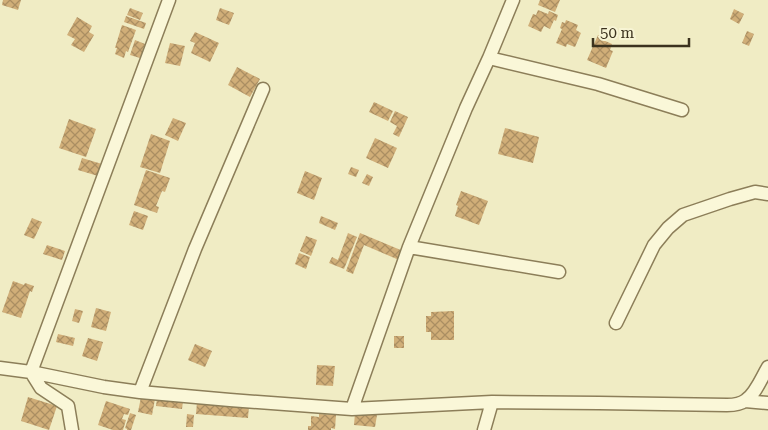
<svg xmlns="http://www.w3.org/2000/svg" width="768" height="430" viewBox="0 0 768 430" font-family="'Roboto Serif',serif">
  <defs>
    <pattern id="building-cross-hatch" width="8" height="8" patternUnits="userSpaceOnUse" patternTransform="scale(1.25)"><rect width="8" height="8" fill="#d0ae78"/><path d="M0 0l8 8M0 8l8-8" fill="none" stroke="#aa8e62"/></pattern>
  </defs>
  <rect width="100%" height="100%" fill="#f0ecc4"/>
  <path fill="url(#building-cross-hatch)" d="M3 0H21L18 10 2 5Z
    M540 0H560L555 12 538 5Z
    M130 8 143 13 140 20 127 15Z
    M220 8 234 13 229 25 216 20Z
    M734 9 744 14 739 24 730 19Z
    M538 10 548 14 549 11 558 15 556 21 554 20 550 29 544 26 541 32 528 26 533 14 536 15Z
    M126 16 146 23 144 29 124 22Z
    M77 17 92 26 89 32 94 35 84 52 71 45 75 39 67 35Z
    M566 20 578 25 576 30 581 33 575 47 567 44 566 47 556 43 562 29 560 28 562 22 565 23Z
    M122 25 136 30 128 52 126 51 124 58 115 54 117 48H115Z
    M747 31 754 34 749 46 742 43Z
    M195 32 219 43 210 62 191 53 195 43 190 41Z
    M598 35 604 37 603 40 612 44 610 50 613 51 606 68 587 60Z
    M135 40 145 44 140 58 130 55Z
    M170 43 185 46 180 66 165 63Z
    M237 67 260 79 250 97 228 85Z
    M374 102 393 111 388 121 369 112Z
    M395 111 408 117 399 137 393 134 397 126 390 122Z
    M173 118 186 123 178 141 165 135Z
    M69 119 96 129 86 157 59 148Z
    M505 128 539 137 533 163 498 154Z
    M151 134 170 141 160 173 140 167Z
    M375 138 397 148 388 168 366 158Z
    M82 158 102 164 98 176 78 170Z
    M351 167 359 170 356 177 348 174Z
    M146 170 170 178 165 192 162 191 156 206 159 207 157 213 134 205Z
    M305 171 322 178 314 200 297 193Z
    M367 174 373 177 369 186 362 183Z
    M461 191 488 201 479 225 455 216 458 206 456 205Z
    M134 211 148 216 143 230 129 225Z
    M321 216 338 223 335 230 319 223Z
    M32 218 42 222 34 239 24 235Z
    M348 233 357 237 344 269 329 263 332 257 338 260Z
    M360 233 403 251 399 260 364 245 353 274 346 271Z
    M306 236 317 240 311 256 300 251Z
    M47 245 65 251 62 260 43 254Z
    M299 253 310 257 306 269 295 264Z
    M13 281 24 285 25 283 34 286 32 292 30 291 21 318 2 312Z
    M96 308 111 312 106 331 91 327Z
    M75 309 83 311 79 323 72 321Z
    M454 311V340H431V332H426V316H431V312Z
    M58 334 75 338 73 346 56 342Z
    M394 336H404V348H394Z
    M88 338 103 342 97 361 82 356Z
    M195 344 212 351 205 367 188 360Z
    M317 365 335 366 333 386 316 385Z
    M28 397 57 406 49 430 21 421Z
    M141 397 155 399 152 415 138 412Z
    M157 398 183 401 182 409 156 406Z
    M106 401 130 409 128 415 124 414 122 419 126 420 123 430H113L98 425Z
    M197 402 249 406 248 418 196 414Z
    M130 413 136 415 131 430H127V429L125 428Z
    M355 413 377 415 375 427 354 425Z
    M187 414 194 415 193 427H186Z
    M319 414 336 415 335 429 331 428V430H308V426H311V416L319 417Z"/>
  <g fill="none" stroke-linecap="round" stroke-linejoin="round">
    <defs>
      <path id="minor" d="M489 58 513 0
        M409 247 559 272
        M616 323 654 245 668 228 683 215 730 199 755 192 768 194
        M0 368 31 372 104 387 140 392 230 400 352 409 492 402 599 403 727 405C733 405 741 404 746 400 756 393 762 377 768 367
        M140 392 195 249 263 89
        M745 401 768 403
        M352 409 409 247 466 108 489 58 598 84 682 110
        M72 430 68 406 41 388 31 372 169 0
        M484 430 492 402"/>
    </defs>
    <use href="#minor" stroke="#8c7e59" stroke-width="15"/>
    <use href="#minor" stroke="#faf7d8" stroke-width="12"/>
  </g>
  <path d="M593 38v8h96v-8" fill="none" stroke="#3b321e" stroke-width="2.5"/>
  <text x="600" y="38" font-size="15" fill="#3b321e" stroke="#f7f4d4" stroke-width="4" paint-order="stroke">50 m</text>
</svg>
